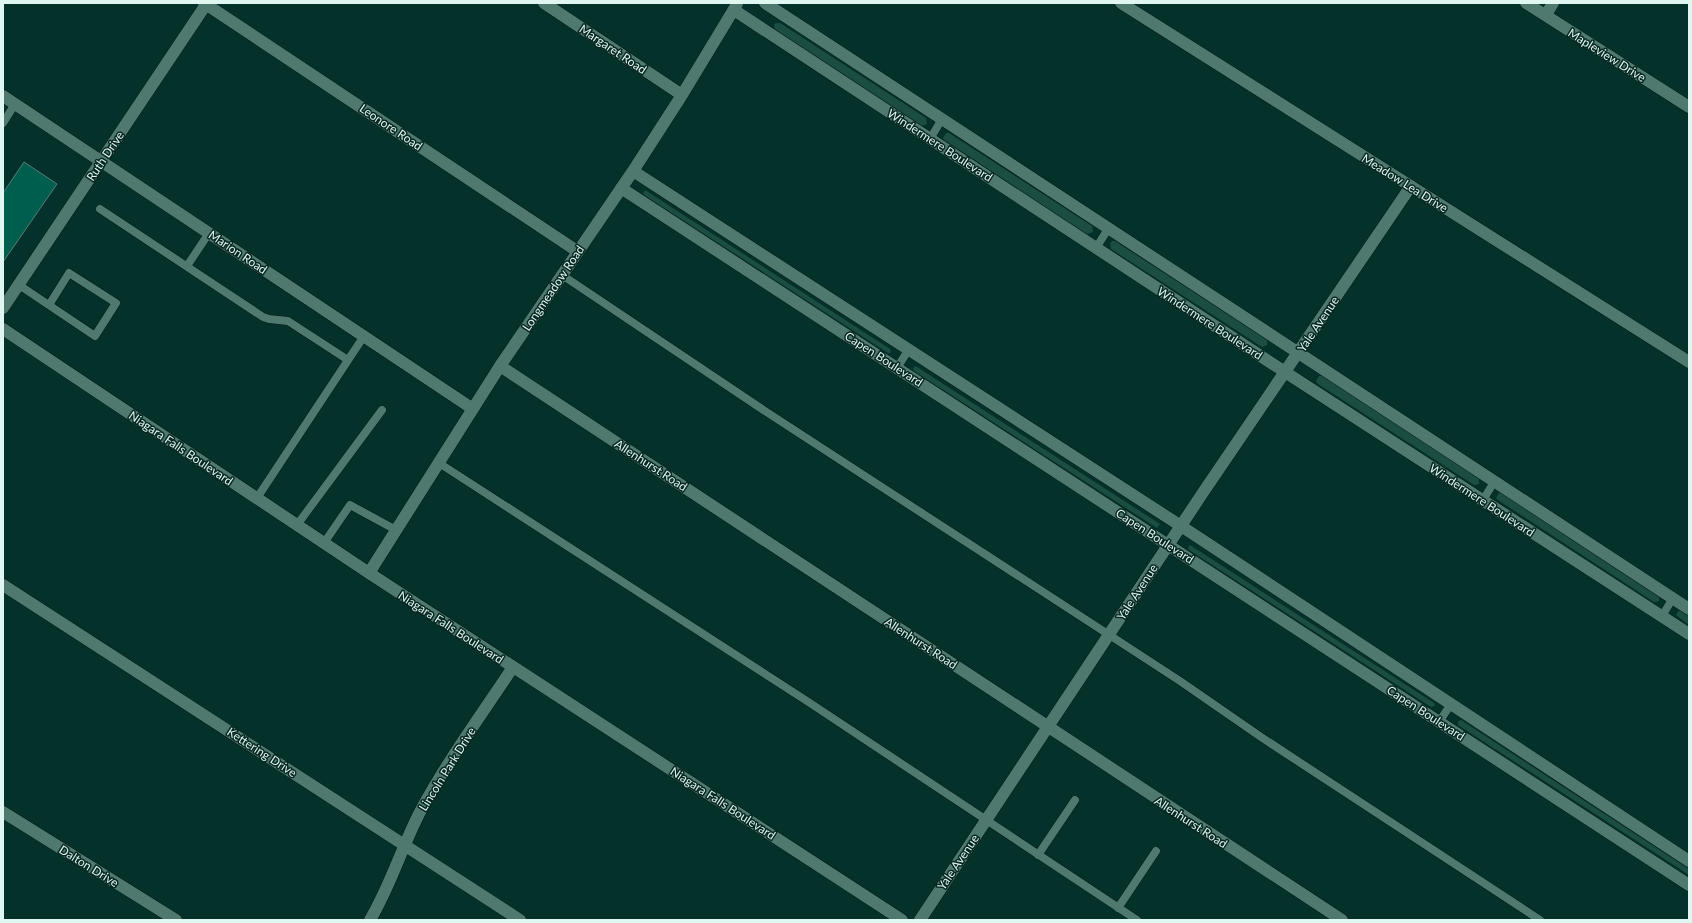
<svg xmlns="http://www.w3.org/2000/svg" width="1692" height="923" viewBox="0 0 1692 923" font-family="Lato,sans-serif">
  <rect width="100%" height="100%" fill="#04322a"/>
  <path fill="#1b4d43" d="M777 23H780L926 118 927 124 922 126 775 30 774 24Z
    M946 133H949L1092 226 1093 232 1087 234 944 140 943 138Z
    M645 190 890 349 891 353H888L644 195 643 193Z
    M1112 241H1115L1267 340V345L1262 347 1111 249 1110 243Z
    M915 366 917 367 1160 524 1157 528 914 371 913 369Z
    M1319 376H1323L1479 478V484L1474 485 1318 384 1316 381Z
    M1499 493H1502L1659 595V601L1654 602 1498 500 1496 498Z
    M1190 545 1434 703 1435 706 1431 707 1189 550 1188 548Z
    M1679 610 1689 615V625L1676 615Z
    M1461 720 1689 869V875L1458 725V721Z"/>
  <path fill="#005e4f" stroke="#557f75" d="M24 162 57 184 3 262V193Z"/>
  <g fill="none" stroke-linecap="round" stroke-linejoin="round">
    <defs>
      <path id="service" d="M3 123 15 104
        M930 139 942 119
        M100 209 263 317 269 319 288 321 348 360
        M1096 248 1108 229
        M187 266 209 233
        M562 275 768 413 1180 681 1261 737 1540 920
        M19 285 95 336 116 303 69 273 49 305
        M897 368 909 349
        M439 463 810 703 1137 920
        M257 498 364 336
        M1483 500 1494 482
        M297 525 382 410
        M324 543 350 505 396 530
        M1662 616 1673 598
        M1439 722 1451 704
        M1038 855 1075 800
        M1118 908 1156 851"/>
      <path id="minor" d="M204 3 577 251
        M544 3 682 95
        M765 3 1689 609
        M1121 3 1689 362
        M1526 3 1689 107
        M734 10 1285 372 1689 634
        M1546 15 1553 3
        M3 96 473 409
        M633 171 1181 526 1689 861
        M621 188 1689 885
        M3 308 207 3
        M500 366 1342 920
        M369 573 500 366 633 171 682 95 737 4
        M3 585 520 920
        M3 812 176 920
        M370 920C391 885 402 846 421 810 448 760 482 714 513 667
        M920 920 1202 494 1411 186"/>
      <path id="secondary" d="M3 329 369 573 902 920"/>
    </defs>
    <use href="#service" stroke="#001913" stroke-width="9"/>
    <use href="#minor" stroke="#001913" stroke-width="13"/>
    <use href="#secondary" stroke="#001913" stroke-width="13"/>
    <use href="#service" stroke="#4f796f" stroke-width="8"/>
    <use href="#minor" stroke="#4f796f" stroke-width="12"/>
    <use href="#secondary" stroke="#4f796f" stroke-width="12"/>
  </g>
  <g text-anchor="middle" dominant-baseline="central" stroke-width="3" stroke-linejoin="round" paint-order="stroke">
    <g font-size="12" fill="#e0f6f0" stroke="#062721">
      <text transform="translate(613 49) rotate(34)">Margaret Road</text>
      <text transform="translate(1607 55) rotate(32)">Mapleview Drive</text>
      <text transform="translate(391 127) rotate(34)">Leonore Road</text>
      <text transform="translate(940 145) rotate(33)">Windermere Boulevard</text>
      <text transform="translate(105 156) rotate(-56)">Ruth Drive</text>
      <text transform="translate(1405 183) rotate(32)">Meadow Lea Drive</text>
      <text transform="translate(238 252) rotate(34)">Marion Road</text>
      <text transform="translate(553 288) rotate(-56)">Longmeadow Road</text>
      <text transform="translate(1210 323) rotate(33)">Windermere Boulevard</text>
      <text transform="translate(1318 324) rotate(-56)">Yale Avenue</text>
      <text transform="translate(884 359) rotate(33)">Capen Boulevard</text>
      <text transform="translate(181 448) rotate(34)">Niagara Falls Boulevard</text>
      <text transform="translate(651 465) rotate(33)">Allenhurst Road</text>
      <text transform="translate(1482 500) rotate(33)">Windermere Boulevard</text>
      <text transform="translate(1155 536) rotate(33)">Capen Boulevard</text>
      <text transform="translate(1137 592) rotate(-57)">Yale Avenue</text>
      <text transform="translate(451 627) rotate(33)">Niagara Falls Boulevard</text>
      <text transform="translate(921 643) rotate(33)">Allenhurst Road</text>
      <text transform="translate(1426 713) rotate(33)">Capen Boulevard</text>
      <text transform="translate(262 752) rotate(33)">Kettering Drive</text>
      <text transform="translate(447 769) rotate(-58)">Lincoln Park Drive</text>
      <text transform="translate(723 803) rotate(33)">Niagara Falls Boulevard</text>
      <text transform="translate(1191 822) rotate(33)">Allenhurst Road</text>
      <text transform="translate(958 862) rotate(-56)">Yale Avenue</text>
      <text transform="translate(89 866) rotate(32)">Dalton Drive</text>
    </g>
  </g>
  <rect width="1692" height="923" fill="none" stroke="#e0f6f0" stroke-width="8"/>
</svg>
